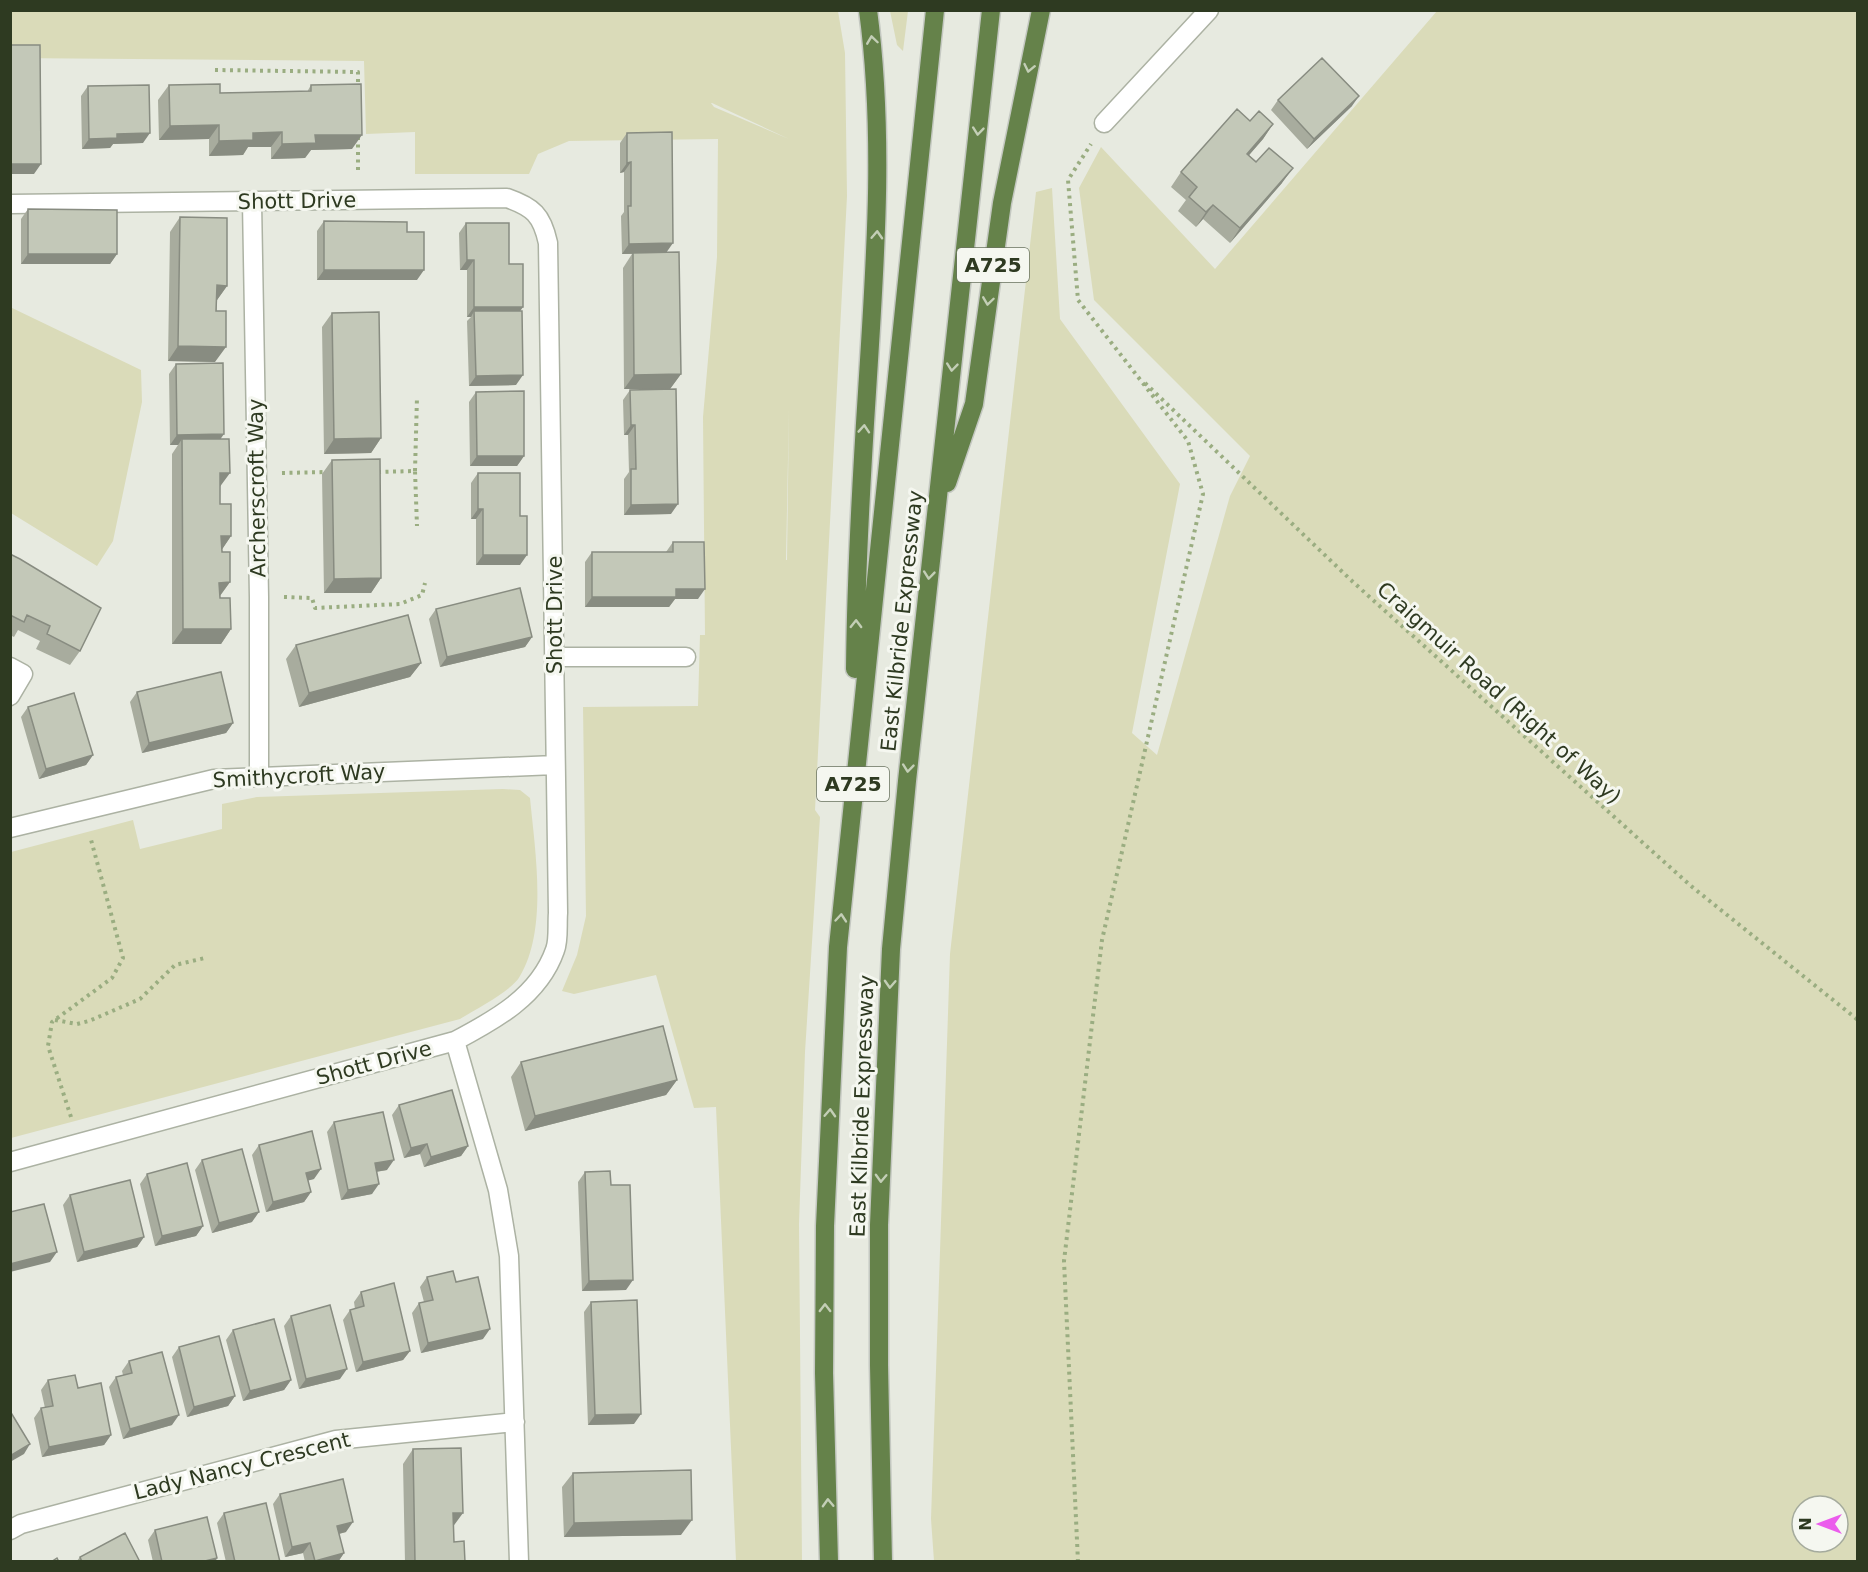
<svg xmlns="http://www.w3.org/2000/svg" width="1868" height="1572" viewBox="0 0 1868 1572" font-family="'DejaVu Sans',sans-serif">
  <rect width="100%" height="100%" fill="#e7eae0"/>
  <path fill="#dadbb9" fill-rule="evenodd" d="M10 11H838L845 53 847 196 815 810 820 817 805 1052 799 1224 802 1561H736L716 1107 694 1108 656 975 574 994 562 991 577 955 586 916 583 707 698 706 700 635H705L703 417 717 257 718 139 569 141 538 154 529 174H415V132L366 134 364 61 11 58ZM711 103H712L789 139 714 107ZM789 408 787 560H786Z
    M890 11H908L903 51 897 45Z
    M1437 11H1857V1561H934L931 1519 950 954 1036 192 1052 188 1060 319 1180 484 1132 733 1157 755 1230 496 1250 456 1094 300 1079 188 1101 147 1215 269ZM1802 1506H1838V1542H1802Z
    M10 307 141 370 142 402 113 541 97 566 11 513Z
    M503 789 520 790 530 798C535 851 548 929 520 976 512 991 476 1009 460 1019L11 1138V852L133 820 140 849 222 829V804L257 797Z"/>
  <g fill="none" stroke-linecap="round" stroke-linejoin="round">
    <defs>
      <path id="minor" d="M1104 123 1209 10
        M252 202 259 597V775
        M10 204 507 198C533 207 542 215 548 243L558 913C557 925 559 940 555 950 539 996 495 1020 455 1041L10 1162
        M555 657H686
        M10 667 23 674 10 696
        M10 828 214 779 555 765
        M455 1041 498 1190 509 1256 519 1562
        M10 1530 21 1524 336 1440 515 1422"/>
      <path id="trunk" d="M947 483 974 404 1002 203 1041 10
        M855 669C856 576 861 484 867 392 875 264 885 138 868 10
        M829 1562 824 1373 825 1226 838 947 935 10
        M883 1562 879 1365V1225L891 949 907 781 991 10"/>
    </defs>
    <use href="#minor" stroke="#acb2a3" stroke-width="21"/>
    <use href="#trunk" stroke="#c4c8c1" stroke-width="21"/>
    <path stroke="#9aad81" stroke-width="4" stroke-dasharray="3 4.5" stroke-linecap="butt" d="M215 70 358 72V87
      M358 137V174
      M1145 383 1353 582 1691 886 1858 1020
      M415 471 417 397
      M378 472 415 471 417 526
      M282 473 328 472
      M284 597 312 598 315 608 400 604 422 595 425 583
      M55 1020 77 1024 89 1021 140 999 175 965 205 958
      M71 1117 48 1046 52 1022 112 978 123 958 90 836
      M1078 1562 1064 1261 1102 940 1203 494 1188 441 1078 300 1068 180 1091 144"/>
    <use href="#minor" stroke="#fff" stroke-width="18"/>
    <use href="#trunk" stroke="#65824a" stroke-width="18"/>
  </g>
  <path fill="#a8ac9e" d="M169 85 220 93 307 92 311 85 352 149 311 150 305 158 271 159V147H248L243 155 209 156V139L159 140 158 100Z
    M88 86 143 143 113 144 110 148 82 149 81 96Z
    M1278 100 1352 106 1307 149 1271 110Z
    M1250 121 1273 124 1263 139 1249 155 1282 183 1230 243 1203 219 1196 227 1178 211 1186 200 1171 187 1181 172Z
    M627 133 667 252 681 374 670 389H624L623 268 632 254H622L621 216 624 212V172L620 173V143Z
    M28 209 117 254 110 264H21V219Z
    M180 217 227 286 217 300 215 362 168 361 170 232Z
    M324 221 407 232 417 280H317V231Z
    M466 223 509 264 520 311 516 385 469 386 467 321 471 317H467V270H460L459 233Z
    M332 313 381 438 371 453 324 454 322 327Z
    M176 364 221 439 220 504 231 536 222 549 230 582 220 596 231 629 221 644H172V454L178 445H170L169 374Z
    M630 390 671 514 624 515V479L629 472 628 435H624L623 400Z
    M476 392 524 456 517 466H470L469 402Z
    M332 460 381 578 371 593H324L322 474Z
    M478 473 520 565H476V519H471V483Z
    M673 542 698 599H675L669 607H585V562L592 552H666Z
    M10 554 80 651 70 665 36 649 40 641 18 630 14 637 10 635Z
    M436 609 532 637 525 647 440 667 429 619Z
    M296 645 421 663 410 677 299 707 286 659Z
    M137 692 233 723 226 733 142 753 130 702Z
    M28 707 93 755 86 765 39 779 21 717Z
    M521 1062 677 1080 666 1095 525 1131 511 1077Z
    M399 1105 468 1146 461 1156 424 1167 420 1154 404 1158 392 1115Z
    M334 1122 387 1170 376 1172 372 1194 341 1200 327 1132Z
    M259 1145 314 1179 308 1180 311 1192 304 1202 266 1212 252 1155Z
    M202 1160 252 1222 212 1233 195 1170Z
    M585 1172 611 1185 626 1290 582 1291 578 1182Z
    M147 1174 203 1226 196 1236 155 1246 140 1184Z
    M70 1195 144 1237 137 1247 77 1262 63 1205Z
    M427 1277 483 1339 421 1353 412 1313 419 1303 424 1302 420 1287Z
    M361 1292 410 1351 403 1360 356 1372 343 1320 350 1310 355 1309 354 1302Z
    M591 1302 634 1424 588 1425 584 1312Z
    M291 1316 340 1379 299 1389 284 1326Z
    M233 1330 291 1380 284 1390 243 1401 226 1340Z
    M179 1347 235 1396 228 1406 187 1417 172 1357Z
    M129 1361 172 1425 123 1439 109 1387 116 1377 123 1375 122 1371Z
    M48 1380 78 1388 111 1435 104 1445 42 1457 34 1418 41 1408H45L41 1390Z
    M413 1449 453 1527 454 1542 465 1562H405L403 1464Z
    M573 1473 681 1535 564 1537 562 1487Z
    M280 1494 346 1532 339 1534 344 1553 338 1562H305L303 1553 285 1557 273 1504Z
    M224 1513 280 1562H226L217 1523Z
    M155 1530 217 1558 215 1562H153L148 1540Z
    M80 1557 140 1562H76Z"/>
  <path fill="#888c81" d="M1359 96 1352 106 1307 149 1314 139Z
    M1273 124 1263 139 1237 169 1247 154Z
    M219 125 209 139 159 140 170 126Z
    M282 132 271 147H248L243 155 209 156 219 141 253 133Z
    M150 133 143 143 113 144 110 148 82 149 89 139 117 134Z
    M315 135H362L352 149 311 150 305 158 271 159 282 144Z
    M631 162 624 172 620 173 627 163Z
    M10 164H41L34 174H10Z
    M1293 168 1282 183 1230 243 1240 228Z
    M1213 205 1203 219 1196 227 1206 212Z
    M673 243 666 253 622 254 629 244Z
    M28 254H117L110 264H21Z
    M467 260H474L467 270H460Z
    M324 270H424L417 280H317Z
    M217 285 227 286 217 300Z
    M474 307H523L516 317 474 311 471 317H467Z
    M178 346 226 347 215 362 168 361Z
    M681 374 670 389H624L634 375Z
    M523 375 516 385 469 386 476 376Z
    M631 425H635L628 435H624Z
    M224 434 217 444 182 439 178 445H170L177 435Z
    M381 438 371 453 324 454 334 439Z
    M477 456H524L517 466H470Z
    M220 473H230L219 488Z
    M678 504 671 514 624 515 631 505Z
    M478 509H483L476 519H471Z
    M221 536H231L221 551Z
    M483 555H527L520 565H476Z
    M381 578 371 593H324L334 579Z
    M230 582 219 597V583Z
    M676 589H705L698 599H675L669 607H585L592 597Z
    M183 629H231L221 644H172Z
    M532 637 525 647 440 667 447 657Z
    M421 663 410 677 299 707 309 693Z
    M233 723 226 733 142 753 149 743Z
    M93 755 86 765 39 779 46 769Z
    M677 1080 666 1095 525 1131 535 1116Z
    M427 1144 420 1154 404 1158 411 1148Z
    M468 1146 461 1156 424 1167 431 1157Z
    M394 1160 387 1170 368 1173 375 1163Z
    M321 1169 314 1179 299 1183 306 1173Z
    M379 1184 372 1194 341 1200 348 1190Z
    M311 1192 304 1202 266 1212 273 1202Z
    M259 1212 252 1222 212 1233 219 1223Z
    M203 1226 196 1236 155 1246 162 1236Z
    M144 1237 137 1247 77 1262 84 1252Z
    M57 1252 50 1262 10 1272V1264Z
    M633 1280 626 1290 582 1291 589 1281Z
    M490 1329 483 1339 421 1353 428 1343Z
    M410 1351 403 1360 356 1372 363 1362Z
    M347 1369 340 1379 299 1389 306 1379Z
    M291 1380 284 1390 243 1401 250 1391Z
    M235 1396 228 1406 187 1417 194 1407Z
    M641 1414 634 1424 588 1425 595 1415Z
    M179 1415 172 1425 123 1439 130 1429Z
    M111 1435 104 1445 42 1457 49 1447Z
    M30 1444 24 1454 10 1462V1456Z
    M453 1513H463L452 1528Z
    M692 1520 681 1535 564 1537 574 1523Z
    M353 1522 346 1532 330 1536 337 1526Z
    M310 1543 303 1553 285 1557 292 1547Z
    M344 1553 338 1562H314L315 1561Z
    M217 1558 215 1562H201Z"/>
  <path fill="#c3c8b8" stroke="#888c81" stroke-width="1.5" d="M10 45H40L41 164H10Z
    M1322 58 1359 96 1314 139 1278 100Z
    M220 84V93L311 91V85L361 84 362 135H315L316 143 282 144V132L253 133V140L219 141V125L170 126 169 85Z
    M149 85 150 133 117 134V138L89 139 88 86Z
    M1237 109 1250 121 1259 111 1273 124 1247 154 1256 162 1269 148 1293 168 1240 228 1213 205 1206 212 1189 197 1197 187 1181 172Z
    M672 132 673 243 629 244 628 206H631V162L627 163V133Z
    M28 209 117 210V254H28Z
    M180 217 227 218V286L217 285 216 311H226V347L178 346Z
    M324 221 407 222V232H424V270H324Z
    M466 223H509V264H523V307H474V260H467Z
    M679 252 681 374 634 375 633 253Z
    M474 311H522L523 375 476 376Z
    M379 312 381 438 334 439 332 313Z
    M223 363 224 434 177 435 176 364Z
    M676 389 678 504 631 505V469H636L635 425H631L630 390Z
    M524 391V456H477L476 392Z
    M182 439H229L230 473H220V504H231V536H221L222 552H230V582L219 583 220 598H230L231 629H183Z
    M380 459 381 578 334 579 332 460Z
    M478 473H520V516H527V555H483V509H478Z
    M673 542H704L705 589H676V597H592V552H673Z
    M10 554 20 559 101 608 80 651 47 634 50 626 27 615 24 622 10 615Z
    M520 588 532 637 447 657 436 609Z
    M408 615 421 663 309 693 296 645Z
    M221 672 233 723 149 743 137 692Z
    M74 693 93 755 46 769 28 707Z
    M663 1026 677 1080 535 1116 521 1062Z
    M452 1090 468 1146 431 1157 427 1144 411 1148 399 1105Z
    M383 1112 394 1160 375 1163 379 1184 348 1190 334 1122Z
    M312 1131 321 1169 306 1173 311 1192 273 1202 259 1145Z
    M242 1149 259 1212 219 1223 202 1160Z
    M187 1163 203 1226 162 1236 147 1174Z
    M610 1171 611 1185H630L633 1280 589 1281 585 1172Z
    M130 1180 144 1237 84 1252 70 1195Z
    M44 1204 57 1252 10 1264V1212Z
    M453 1271 456 1282 478 1277 490 1329 428 1343 419 1303 433 1300 427 1277Z
    M394 1283 410 1351 363 1362 350 1310 364 1306 361 1292Z
    M637 1300 641 1414 595 1415 591 1302Z
    M330 1305 347 1369 306 1379 291 1316Z
    M274 1319 291 1380 250 1391 233 1330Z
    M219 1336 235 1396 194 1407 179 1347Z
    M162 1352 179 1415 130 1429 116 1377 132 1373 129 1361Z
    M75 1375 78 1388 101 1383 111 1435 49 1447 41 1408 53 1406 48 1380Z
    M10 1411 30 1444 10 1456Z
    M461 1448 463 1513H453L454 1542 464 1541 465 1562H415L413 1449Z
    M691 1470 692 1520 574 1523 573 1473Z
    M343 1479 353 1522 337 1526 344 1553 315 1561 310 1543 292 1547 280 1494Z
    M266 1503 280 1562H235L224 1513Z
    M207 1517 217 1558 201 1562H162L155 1530Z
    M125 1533 140 1562H82L80 1557Z
    M57 1558 59 1562H51Z"/>
  <defs><path id="oneway-chevron" d="M-2-3.5L2.5 0L-2 3.5" fill="none" stroke-width="1.6" stroke-linecap="round" stroke-linejoin="round" transform="scale(1.5)"/></defs>
  <g stroke="#c3ceb6">
    <use href="#oneway-chevron" transform="translate(872 40) rotate(-98)"/>
    <use href="#oneway-chevron" transform="translate(1029 68) rotate(102)"/>
    <use href="#oneway-chevron" transform="translate(978 131) rotate(96)"/>
    <use href="#oneway-chevron" transform="translate(877 235) rotate(-87)"/>
    <use href="#oneway-chevron" transform="translate(988 301) rotate(98)"/>
    <use href="#oneway-chevron" transform="translate(952 367) rotate(96)"/>
    <use href="#oneway-chevron" transform="translate(864 429) rotate(-86)"/>
    <use href="#oneway-chevron" transform="translate(929 575) rotate(96)"/>
    <use href="#oneway-chevron" transform="translate(856 624) rotate(-89)"/>
    <use href="#oneway-chevron" transform="translate(908 768) rotate(96)"/>
    <use href="#oneway-chevron" transform="translate(841 918) rotate(-85)"/>
    <use href="#oneway-chevron" transform="translate(890 984) rotate(93)"/>
    <use href="#oneway-chevron" transform="translate(830 1113) rotate(-87)"/>
    <use href="#oneway-chevron" transform="translate(881 1178) rotate(92)"/>
    <use href="#oneway-chevron" transform="translate(825 1308) rotate(-90)"/>
    <use href="#oneway-chevron" transform="translate(828 1503) rotate(-92)"/>
  </g>
  <g text-anchor="middle" dominant-baseline="central" stroke-width="6" stroke-linejoin="round" paint-order="stroke">
    <g fill="#f5f7f0" stroke="#6a735f" stroke-width="1.5">
      <rect x="957" y="248" width="72" height="34" rx="4.5"/>
      <rect x="817" y="767" width="72" height="34" rx="4.5"/>
    </g>
    <g font-size="20" font-weight="bold" fill="#2e3a21">
      <text x="993" y="265">A725</text>
      <text x="853" y="784">A725</text>
    </g>
    <g font-size="21" fill="#2e3a21" stroke="#f5f7f0">
      <text transform="translate(297 201) rotate(-1)">Shott Drive</text>
      <text transform="translate(257 488) rotate(-91)">Archerscroft Way</text>
      <text transform="translate(555 615) rotate(-90)">Shott Drive</text>
      <text transform="translate(902 621) rotate(-84)">East Kilbride Expressway</text>
      <text transform="translate(1499 693) rotate(42)">Craigmuir Road (Right of Way)</text>
      <text transform="translate(299 776) rotate(-3)">Smithycroft Way</text>
      <text transform="translate(374 1063) rotate(-15)">Shott Drive</text>
      <text transform="translate(862 1106) rotate(-88)">East Kilbride Expressway</text>
      <text transform="translate(242 1466) rotate(-14)">Lady Nancy Crescent</text>
    </g>
  </g>
  <rect width="1868" height="1572" fill="none" stroke="#2e3a21" stroke-width="24"/>
  <g transform="translate(1820 1524) rotate(270)"><circle r="28" fill="#f5f7f0" stroke="#a5ab9d" stroke-width="1.5"/>
  <path d="M0-4.5L10 22L0 15L-10 22Z" fill="#eb5cec"/>
  <text y="-9" font-size="16" font-weight="bold" text-anchor="middle" fill="#2e3a21">N</text>
  </g>
</svg>
